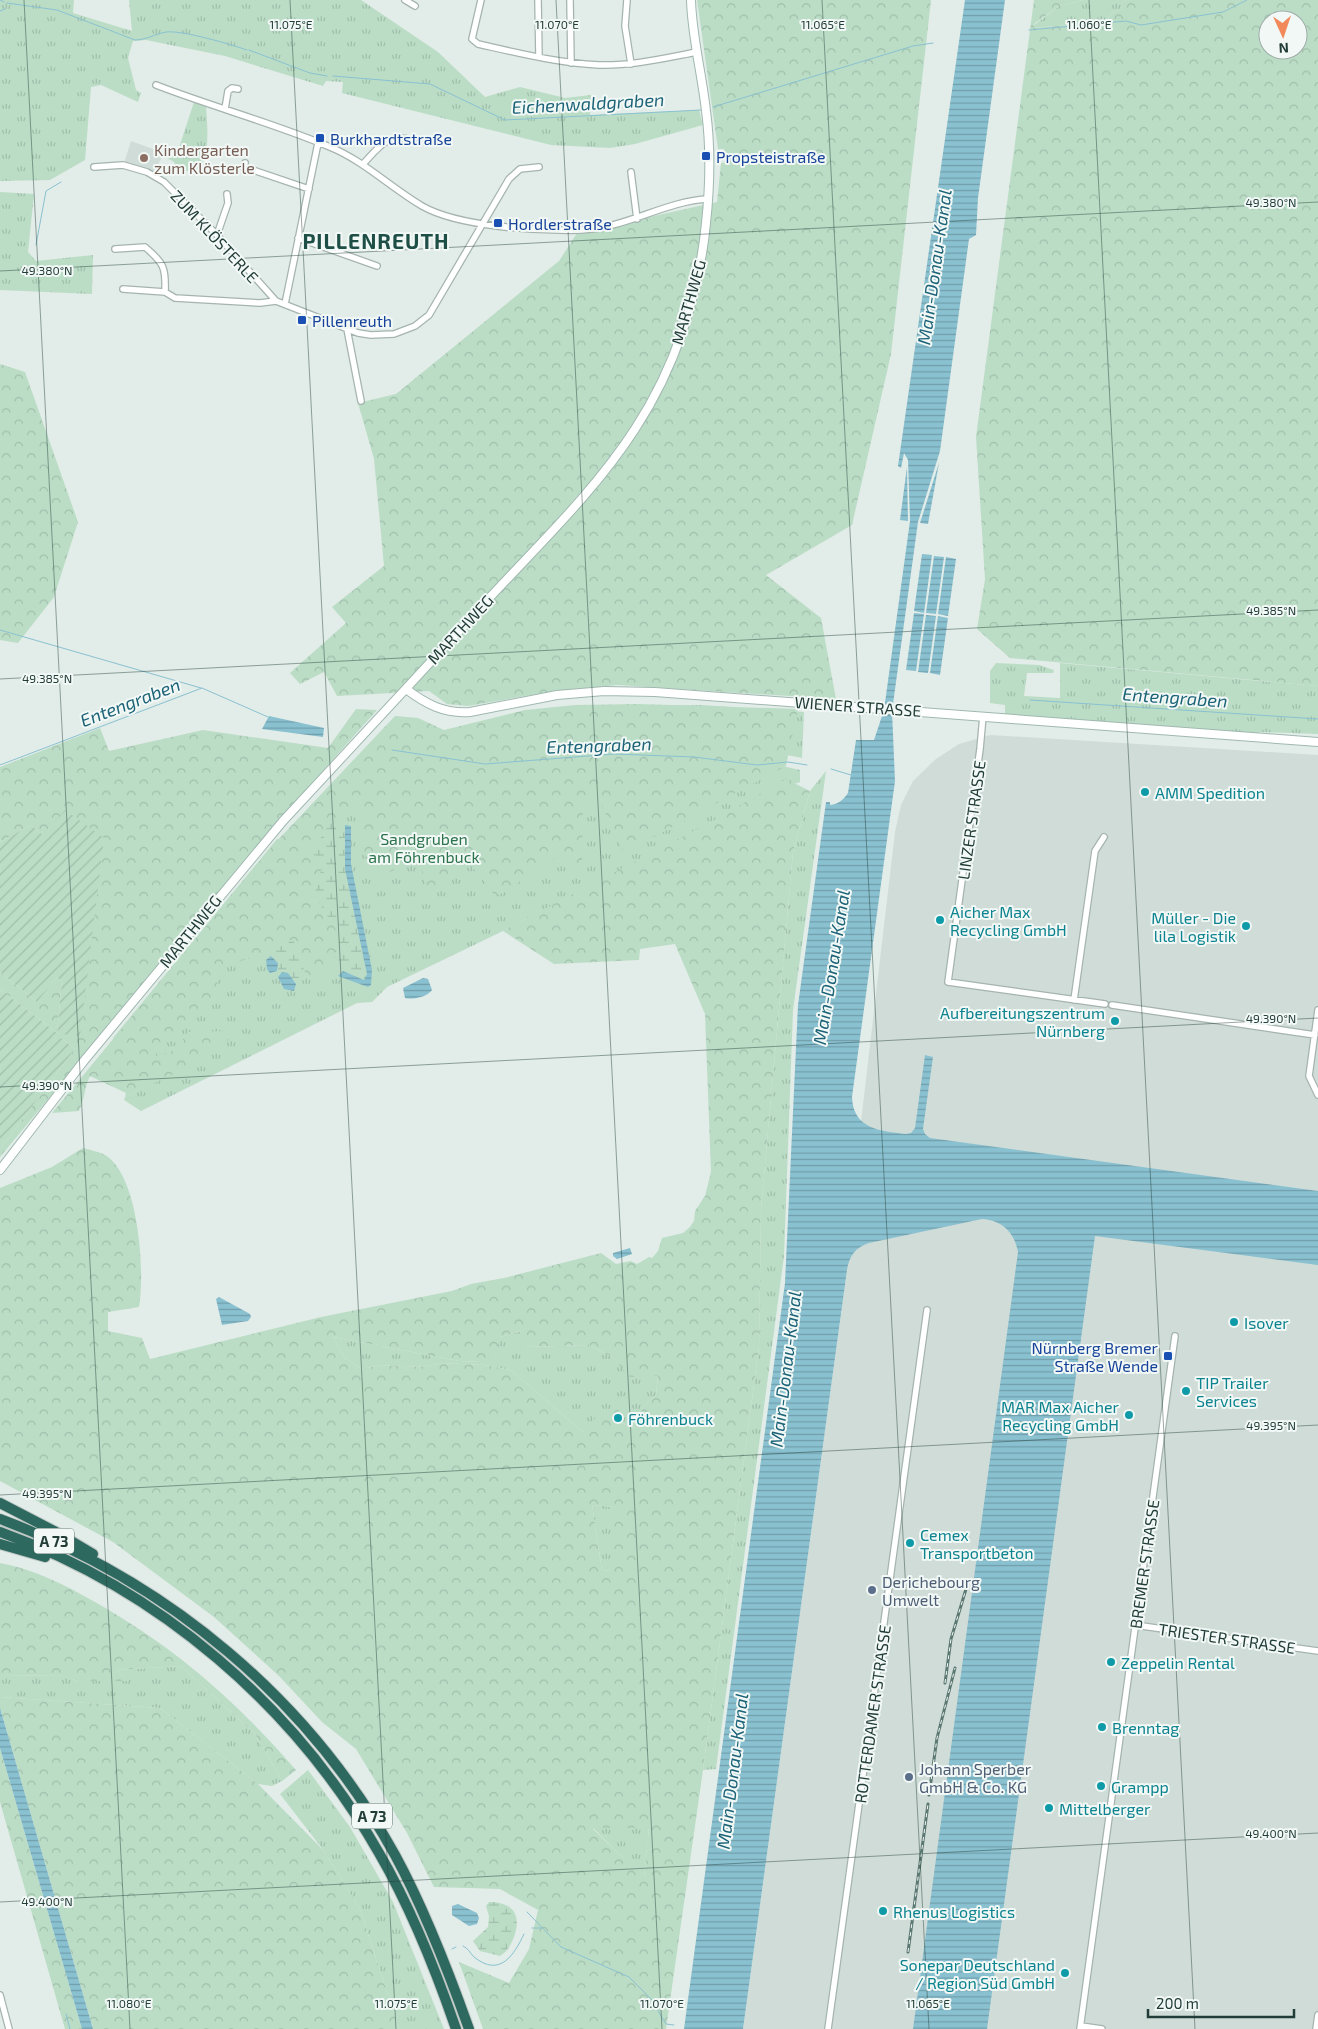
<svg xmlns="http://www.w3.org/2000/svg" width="1318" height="2029" viewBox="0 0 1318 2029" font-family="'Exo 2',sans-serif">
  <defs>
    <pattern id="grass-tufts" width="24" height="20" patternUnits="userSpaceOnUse" patternTransform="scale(1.25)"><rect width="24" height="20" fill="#bbddc6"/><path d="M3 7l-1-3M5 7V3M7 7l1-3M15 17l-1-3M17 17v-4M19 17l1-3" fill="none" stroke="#a0bfab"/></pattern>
    <pattern id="forest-crowns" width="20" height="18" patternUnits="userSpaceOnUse" patternTransform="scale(1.25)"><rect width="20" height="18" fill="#bbddc6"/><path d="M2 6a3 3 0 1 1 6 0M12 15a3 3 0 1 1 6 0" fill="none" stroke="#a0bfab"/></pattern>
    <pattern id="wetland-marsh" width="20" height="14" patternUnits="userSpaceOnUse" patternTransform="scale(1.25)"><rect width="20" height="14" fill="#bbddc6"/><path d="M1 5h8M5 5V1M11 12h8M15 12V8" fill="none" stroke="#a0bfab"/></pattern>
    <pattern id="garden-furrows" width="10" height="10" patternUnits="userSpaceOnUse" patternTransform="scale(1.25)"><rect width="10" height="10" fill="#bbddc6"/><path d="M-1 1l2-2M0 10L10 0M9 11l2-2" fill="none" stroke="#a0bfab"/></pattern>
    <pattern id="water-rules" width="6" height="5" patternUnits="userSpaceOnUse" patternTransform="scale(1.25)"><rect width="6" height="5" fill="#8ac1d1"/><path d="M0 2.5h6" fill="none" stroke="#709eaa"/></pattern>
  </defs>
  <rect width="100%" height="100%" fill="#e2ece8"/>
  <path fill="#d0dcd7" d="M131 141 164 153 153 174 124 163Z
    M990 735 1318 755V2029H743L847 1270 861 1122 895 832 901 805 913 781 936 759 959 744Z"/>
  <path fill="url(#grass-tufts)" d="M0 0H74L73 13 132 31 129 0H361L438 52 485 97 520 87 565 98 591 95 590 115 699 110 703 125 635 144 610 148 551 145 342 93 343 82 326 81 323 86 225 56 146 40 133 41 128 58 136 90 141 93 138 102 101 85 91 87 85 160 50 180 0 181Z
    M1084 0H1127L1123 2 1121 9 1112 13 1105 22 1033 28 1034 25 1059 6Z
    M194 102 206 107C207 120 211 161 198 168 193 171 185 171 179 172L174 162 164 156 165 154 176 157Z
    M0 192 34 194 28 252 36 261 93 255 92 294 0 290Z
    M996 663 1039 665 1054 670 1053 673H1027L1024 696 1060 698V663L1318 686V734L1261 732 1255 734 1005 714V705L990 703V671Z
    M702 705 804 712 802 758 783 754 782 766 800 770V782L770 793 503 931 387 987 372 1002 357 1003 141 1111 124 1100 125 1097 145 1087 113 1038 277 839 282 841 434 736 620 706Z
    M826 771 793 1010 784 1256 716 1769 703 1770 759 1346 761 1209 793 852 810 791Z
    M522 1331 526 1347 589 1345 612 1357 630 1376H658L656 1395 643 1407 634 1428 621 1423 583 1432 511 1370 484 1365 440 1363 426 1367 381 1365 362 1369 344 1357 333 1337 459 1361 479 1362 500 1337Z
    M592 1505 614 1507V1570L602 1571Z
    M181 1666 255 1734 282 1781 272 1786 258 1784 160 1708 0 1697V1676L62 1675 77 1681H128L116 1670Z
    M308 1770 350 1827 393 1902 444 2029H399L360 1909 324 1851 280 1794Z
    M593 1828H649L644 1879Z"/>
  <path fill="url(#forest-crowns)" fill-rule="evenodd" d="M697 0H931L891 354 852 525 766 575 821 618 836 699 618 685 554 691 468 706 447 704 429 691 337 696 324 672 300 684 290 673 346 623 332 607 384 566 374 459 358 403 396 394 559 261 577 233 717 202 721 163 727 162 724 149H718Z
    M1034 0H1084L1059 6 1034 24V28L1105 22 1112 13 1121 9 1123 2 1127 0H1318V686L1010 658 977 629 985 579 976 437ZM1268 20H1298V50H1268Z
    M0 364 25 372 78 522 54 597 18 643 0 640Z
    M639 704 798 709 786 766 624 853 598 797H583L582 867 560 855 496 897 467 860 429 892 417 858 380 877 361 848 362 804H356L329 823 311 855 325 857 314 895 337 931 335 967 307 978 292 940 270 944 265 953 217 969V1000L180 1024 174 1034 153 1046 156 1056 176 1050 188 1032 226 1031 229 1040 178 1072 125 1097 126 1093 90 1076C84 1088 85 1099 79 1111L52 1113 274 844 395 716 418 718 444 730 525 710 575 705Z
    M356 709 377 710 288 810 0 1157V1149L75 1049 60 1037V1033L80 1036 43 835 31 825 0 842V767L100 728 109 751 203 730 328 748Z
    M786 779 810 791 793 852 761 1209 759 1346 703 1770 666 2029H483L459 1962 509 1983 529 1949 538 1910 500 1889 434 1887 407 1833 356 1749 322 1722 279 1676 214 1617 113 1542 0 1481V1188L52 1167 83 1148C90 1150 102 1152 108 1157 139 1180 145 1272 139 1307L108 1312V1331L142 1338 150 1359 321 1317 452 1291 471 1284 504 1278 601 1253 616 1264 631 1261 637 1264 649 1257 652 1258 658 1251 662 1238 683 1233 690 1227 694 1221 695 1211 705 1196 711 1172 705 1014 675 944 640 949 639 960 554 964 503 931 714 820ZM521 1331 526 1347 589 1345 612 1357 630 1377 658 1376 656 1395 643 1407 634 1428 621 1423 619 1410 603 1409 583 1432 511 1370 484 1365 440 1363 426 1367 381 1365 362 1369 344 1357 333 1337 459 1361 480 1362 496 1356 500 1337ZM592 1505 614 1507 613 1570 602 1571ZM594 1828H649L644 1878 593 1829Z
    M0 972 37 1002 57 978 62 981 57 1033 0 989Z
    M0 1563C34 1569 65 1585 95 1602 176 1648 235 1700 296 1770L282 1781 255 1734 181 1666 116 1670 129 1681H77L61 1675 0 1676Z
    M0 1697 160 1708 258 1784 324 1851 360 1909 399 2029H93L0 1708Z
    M0 1748 82 2029H65L0 1802Z"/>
  <path fill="url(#wetland-marsh)" d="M329 823 345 825V869L367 974 364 980 344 971 338 976 335 950 337 931 314 895 325 857 311 855Z
    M293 940 307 978 296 984 288 973 282 972 278 977V963L271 956 265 953 270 944Z
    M489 1902C513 1902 522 1915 514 1937 510 1946 508 1951 500 1956L480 1951 473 1941 488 1927 489 1916 486 1906Z"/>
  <path fill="url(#garden-furrows)" d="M65 810 104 838 80 1036 60 1034V1037L75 1049 0 1149V989L57 1033 62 981 57 978 37 1002 0 972V842L31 825 43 835Z"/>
  <path fill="url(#water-rules)" d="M965 0H1005L978 198 976 235 969 239 940 451 918 522 892 711 895 781 852 1097C853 1129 880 1131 906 1134L911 1133 915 1128 925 1055 933 1057 923 1129 925 1134 930 1138 1318 1191V1265L1095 1236 987 2029H913L1018 1252C1015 1233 1002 1220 982 1219L869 1243C856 1247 849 1256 847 1270L743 2029H684L785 1283 798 1005 826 802H830V805C839 804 843 800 848 793L856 740H874L884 710 910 521 908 460 904 453 901 468 898 466Z
    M939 463 928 524 920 523Z
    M907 467 908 521 900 520Z
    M922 554 932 555 924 613 914 611Z
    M934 556 944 557 936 614 926 613Z
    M946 557 956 559 948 616 938 614Z
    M914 613 924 614 916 671 906 670Z
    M926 615 936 616 928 673 918 672Z
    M938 616 948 618 940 675 930 673Z
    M269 716 324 728 323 737 262 729Z
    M345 825 351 826V864L372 970 371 985 368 987 338 976 343 971 364 980 367 974 345 869Z
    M271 956 278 963 277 971 270 973 267 969 266 960Z
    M282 972 288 973 296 984 294 991 284 989 278 977Z
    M423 978 428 979 432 990C427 997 413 1000 405 998L403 988Z
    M630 1248 632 1254 617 1259 613 1256V1253Z
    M219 1297 250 1314 251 1317 248 1321 222 1325 216 1299Z
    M0 1708 93 2029H82L0 1748Z
    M458 1904 477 1913 479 1918 477 1924 469 1926 452 1915V1906Z"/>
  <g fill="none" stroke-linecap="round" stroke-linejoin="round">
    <path stroke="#8ac1d1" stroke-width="1" d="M0 0 4 2
      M7 3 57 10 135 40C146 40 155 34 166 32 182 30 230 44 247 50
      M0 11 5 9
      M1029 30 1126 21 1141 25 1223 12 1247 0
      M249 50 310 73 327 76
      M333 76 430 84 505 120 701 110
      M713 107 913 46 933 43
      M36 245 46 191 61 182
      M0 630 201 688
      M1030 700 1318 719
      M392 750 485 764 614 754 694 757 757 765 788 762 807 765
      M0 765 202 688 268 717
      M831 769 851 775
      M527 1912 561 1947 629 1977 652 2000 664 2021 666 2024 674 2025
      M532 1928H541
      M463 1946C468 1948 470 1953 474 1957 500 1978 514 1955 524 1934
      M452 1949 456 1947
      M66 2014 70 2029"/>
    <defs>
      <path id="minor" d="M405 0 415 6
        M481 0 472 39 478 44C518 53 558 63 599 65 632 66 665 58 697 52
        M538 0 539 57
        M570 0 571 63
        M627 0 625 26 631 64
        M156 85C213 107 273 123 330 147 364 161 390 187 422 206 459 227 537 231 581 230 627 228 665 201 708 199
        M225 109 228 91 232 88 238 89
        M245 163 244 167 309 189
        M363 164C380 146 387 133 413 140
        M94 167 123 165 147 172 164 182 217 235 276 301 358 333 371 335 394 334 415 326 429 315 509 179 520 169 539 167
        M631 172 637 219
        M217 235 228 203 227 194
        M298 238 377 266
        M115 249 145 247C164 263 166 268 165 292
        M123 289 165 292 175 298 260 303 276 301
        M285 304 318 143
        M347 329 361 401
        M983 716 980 749 948 982 1105 1004
        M1074 1000 1095 851 1104 837
        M1112 1005 1315 1035
        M1318 1010 1309 1076 1318 1095
        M1135 1625 1318 1651
        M0 1995 9 2029
        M1081 2026 1102 2029
        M828 2029 927 1310
        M1080 2029 1175 1336
        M1316 2029 1318 2015"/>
      <path id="secondary" d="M406 689C426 704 444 714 470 712L557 695 604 691 655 692 1318 742
        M0 1170 83 1062 283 821C350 749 416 678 482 606 534 549 593 494 635 429 675 368 699 295 706 223 710 186 711 148 706 111 702 74 692 37 691 0"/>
      <path id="motorway" d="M0 1503 56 1532 93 1554
        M0 1519C167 1581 309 1699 395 1855 425 1910 448 1970 469 2029
        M0 1532C159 1589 295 1706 379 1853 411 1908 435 1968 456 2029
        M0 1544 45 1557"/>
    </defs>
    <use href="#minor" stroke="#a5b4af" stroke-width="8"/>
    <use href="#secondary" stroke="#a0b8b1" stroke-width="10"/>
    <use href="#motorway" stroke="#c1c9c7" stroke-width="12"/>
    <use href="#minor" stroke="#fff" stroke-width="5.5"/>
    <use href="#secondary" stroke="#fff" stroke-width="8"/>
    <use href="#motorway" stroke="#2e6960" stroke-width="10"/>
    <defs>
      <path id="rail" d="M945 1683 951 1639 966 1589
        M929 1795 937 1738 955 1668
        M908 1952 928 1804"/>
    </defs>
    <use href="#rail" stroke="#5c7872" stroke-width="3"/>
    <use href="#rail" stroke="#f2f8f6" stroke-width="1" stroke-dasharray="4" stroke-linecap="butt"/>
  </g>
  <path fill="none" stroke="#223d37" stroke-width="1" stroke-opacity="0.45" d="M24 0 130 2029M290 0 396 2029M556 0 662 2029M822 0 929 2029M1089 0 1195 2029M0 271 1318 202M0 679 1318 610M0 1087 1318 1018M0 1495 1318 1425M0 1902 1318 1833"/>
  <g fill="#1a4fb4" stroke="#f2f8f6" stroke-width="2">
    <rect x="315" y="133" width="10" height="10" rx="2.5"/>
    <rect x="701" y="151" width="10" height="10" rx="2.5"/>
    <rect x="493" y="218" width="10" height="10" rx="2.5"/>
    <rect x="297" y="315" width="10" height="10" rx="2.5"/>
    <rect x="1163" y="1351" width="10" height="10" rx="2.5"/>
  </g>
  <circle fill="#8d6e63" stroke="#f2f8f6" stroke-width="2" cx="144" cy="158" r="5"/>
  <g fill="#0f9aa8" stroke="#f2f8f6" stroke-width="2">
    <circle cx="1145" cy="792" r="5"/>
    <circle cx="940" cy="920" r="5"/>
    <circle cx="1246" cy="926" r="5"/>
    <circle cx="1115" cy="1021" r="5"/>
    <circle cx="1234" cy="1322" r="5"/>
    <circle cx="1186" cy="1391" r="5"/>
    <circle cx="1129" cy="1415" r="5"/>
    <circle cx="618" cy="1418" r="5"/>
    <circle cx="910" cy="1543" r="5"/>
    <circle cx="1111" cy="1662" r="5"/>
    <circle cx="1102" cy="1727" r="5"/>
    <circle cx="1101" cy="1786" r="5"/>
    <circle cx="1049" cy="1808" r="5"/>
    <circle cx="883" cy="1911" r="5"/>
    <circle cx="1065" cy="1973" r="5"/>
  </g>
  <g fill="#5c6f8a" stroke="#f2f8f6" stroke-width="2">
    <circle cx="872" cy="1590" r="5"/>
    <circle cx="909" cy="1777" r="5"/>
  </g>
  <g text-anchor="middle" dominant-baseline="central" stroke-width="4" stroke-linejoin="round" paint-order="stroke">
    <g fill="#f2f8f6" stroke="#607570" stroke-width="1">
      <rect x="34" y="1528.5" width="40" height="25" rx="4"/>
      <rect x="352" y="1803.5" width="40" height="25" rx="4"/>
    </g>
    <g font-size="15" font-weight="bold" fill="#223d37">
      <text x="54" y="1541">A 73</text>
      <text x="372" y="1816">A 73</text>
    </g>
    <g font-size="16" fill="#164399" stroke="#f2f8f6" text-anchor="start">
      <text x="330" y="138">Burkhardtstraße</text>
      <text x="716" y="156">Propsteistraße</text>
      <text x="508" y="223">Hordlerstraße</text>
      <text x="312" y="320">Pillenreuth</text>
      <text x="1158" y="1347" text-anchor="end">Nürnberg Bremer<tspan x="1158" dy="18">Straße Wende</tspan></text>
    </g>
    <g font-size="16" fill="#785e54" stroke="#f2f8f6" text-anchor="start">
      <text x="154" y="149">Kindergarten<tspan x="154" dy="18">zum Klösterle</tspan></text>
    </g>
    <g font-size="16" fill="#223d37" stroke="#f2f8f6">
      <text transform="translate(215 236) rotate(47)">ZUM KLÖSTERLE</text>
      <text transform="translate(688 302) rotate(-74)">MARTHWEG</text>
      <text transform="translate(460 629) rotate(-47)">MARTHWEG</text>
      <text transform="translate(858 706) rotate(4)">WIENER STRASSE</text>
      <text transform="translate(971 820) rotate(-82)">LINZER STRASSE</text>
      <text transform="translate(190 931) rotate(-51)">MARTHWEG</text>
      <text transform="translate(1144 1564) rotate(-82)">BREMER STRASSE</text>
      <text transform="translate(1227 1638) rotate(8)">TRIESTER STRASSE</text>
      <text transform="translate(872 1714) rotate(-82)">ROTTERDAMER STRASSE</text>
    </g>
    <g font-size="16" fill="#0d838f" stroke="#f2f8f6" text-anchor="start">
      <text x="1155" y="792">AMM Spedition</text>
      <text x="950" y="911">Aicher Max<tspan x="950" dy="18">Recycling GmbH</tspan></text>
      <text x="1236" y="917" text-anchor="end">Müller - Die<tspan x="1236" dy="18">lila Logistik</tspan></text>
      <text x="1105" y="1012" text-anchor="end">Aufbereitungszentrum<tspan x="1105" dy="18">Nürnberg</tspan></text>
      <text x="1244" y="1322">Isover</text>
      <text x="1196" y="1382">TIP Trailer<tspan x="1196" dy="18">Services</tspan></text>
      <text x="1119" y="1406" text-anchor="end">MAR Max Aicher<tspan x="1119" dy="18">Recycling GmbH</tspan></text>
      <text x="628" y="1418">Föhrenbuck</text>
      <text x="920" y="1534">Cemex<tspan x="920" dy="18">Transportbeton</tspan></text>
      <text x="1121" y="1662">Zeppelin Rental</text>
      <text x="1112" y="1727">Brenntag</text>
      <text x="1111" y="1786">Grampp</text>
      <text x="1059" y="1808">Mittelberger</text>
      <text x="893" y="1911">Rhenus Logistics</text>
      <text x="1055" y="1964" text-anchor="end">Sonepar Deutschland<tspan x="1055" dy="18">/ Region Süd GmbH</tspan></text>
    </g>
    <g font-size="16" fill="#2c734c" stroke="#f2f8f6">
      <text x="424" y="838">Sandgruben<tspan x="424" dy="18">am Föhrenbuck</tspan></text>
    </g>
    <g font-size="16" fill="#4e5e75" stroke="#f2f8f6" text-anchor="start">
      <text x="882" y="1581">Derichebourg<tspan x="882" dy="18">Umwelt</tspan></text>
      <text x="919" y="1768">Johann Sperber<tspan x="919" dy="18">GmbH &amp; Co. KG</tspan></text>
    </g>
    <g font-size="18" font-style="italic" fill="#1c6378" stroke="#f2f8f6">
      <text transform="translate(588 103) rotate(-3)">Eichenwaldgraben</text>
      <text transform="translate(934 267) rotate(-82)">Main-Donau-Kanal</text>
      <text transform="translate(1175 697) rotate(4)">Entengraben</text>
      <text transform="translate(130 702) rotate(-21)">Entengraben</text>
      <text transform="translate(599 745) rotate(-2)">Entengraben</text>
      <text transform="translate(831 967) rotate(-81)">Main-Donau-Kanal</text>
      <text transform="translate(785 1369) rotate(-83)">Main-Donau-Kanal</text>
      <text transform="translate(732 1771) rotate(-83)">Main-Donau-Kanal</text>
    </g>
    <g font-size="21" font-weight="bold" letter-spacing="1" fill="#1e4f46" stroke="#f2f8f6">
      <text x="376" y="240">PILLENREUTH</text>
    </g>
  </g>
  <g font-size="12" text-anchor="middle" fill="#223d37" stroke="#f2f8f6" stroke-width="4" stroke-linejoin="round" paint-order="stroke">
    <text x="291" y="29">11.075°E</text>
    <text x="557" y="29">11.070°E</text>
    <text x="823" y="29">11.065°E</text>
    <text x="1089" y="29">11.060°E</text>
    <text x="1271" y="207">49.380°N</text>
    <text x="47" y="275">49.380°N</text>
    <text x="1271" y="615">49.385°N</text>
    <text x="47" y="683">49.385°N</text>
    <text x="1271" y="1023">49.390°N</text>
    <text x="47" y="1090">49.390°N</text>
    <text x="1271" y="1430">49.395°N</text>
    <text x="47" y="1498">49.395°N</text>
    <text x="1271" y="1838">49.400°N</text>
    <text x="47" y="1906">49.400°N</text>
    <text x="129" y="2008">11.080°E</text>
    <text x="396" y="2008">11.075°E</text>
    <text x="662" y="2008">11.070°E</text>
    <text x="928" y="2008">11.065°E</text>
  </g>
  <g transform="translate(1283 35) rotate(177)"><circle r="24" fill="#f2f8f6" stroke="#9fadaa"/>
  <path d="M0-4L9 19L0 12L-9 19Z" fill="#f1895b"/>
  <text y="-8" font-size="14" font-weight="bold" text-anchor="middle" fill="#223d37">N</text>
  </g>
  <path d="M1148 2009v8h146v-8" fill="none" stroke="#223d37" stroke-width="2.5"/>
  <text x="1156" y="2009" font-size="15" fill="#223d37" stroke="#f2f8f6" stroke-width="4" paint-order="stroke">200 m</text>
</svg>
